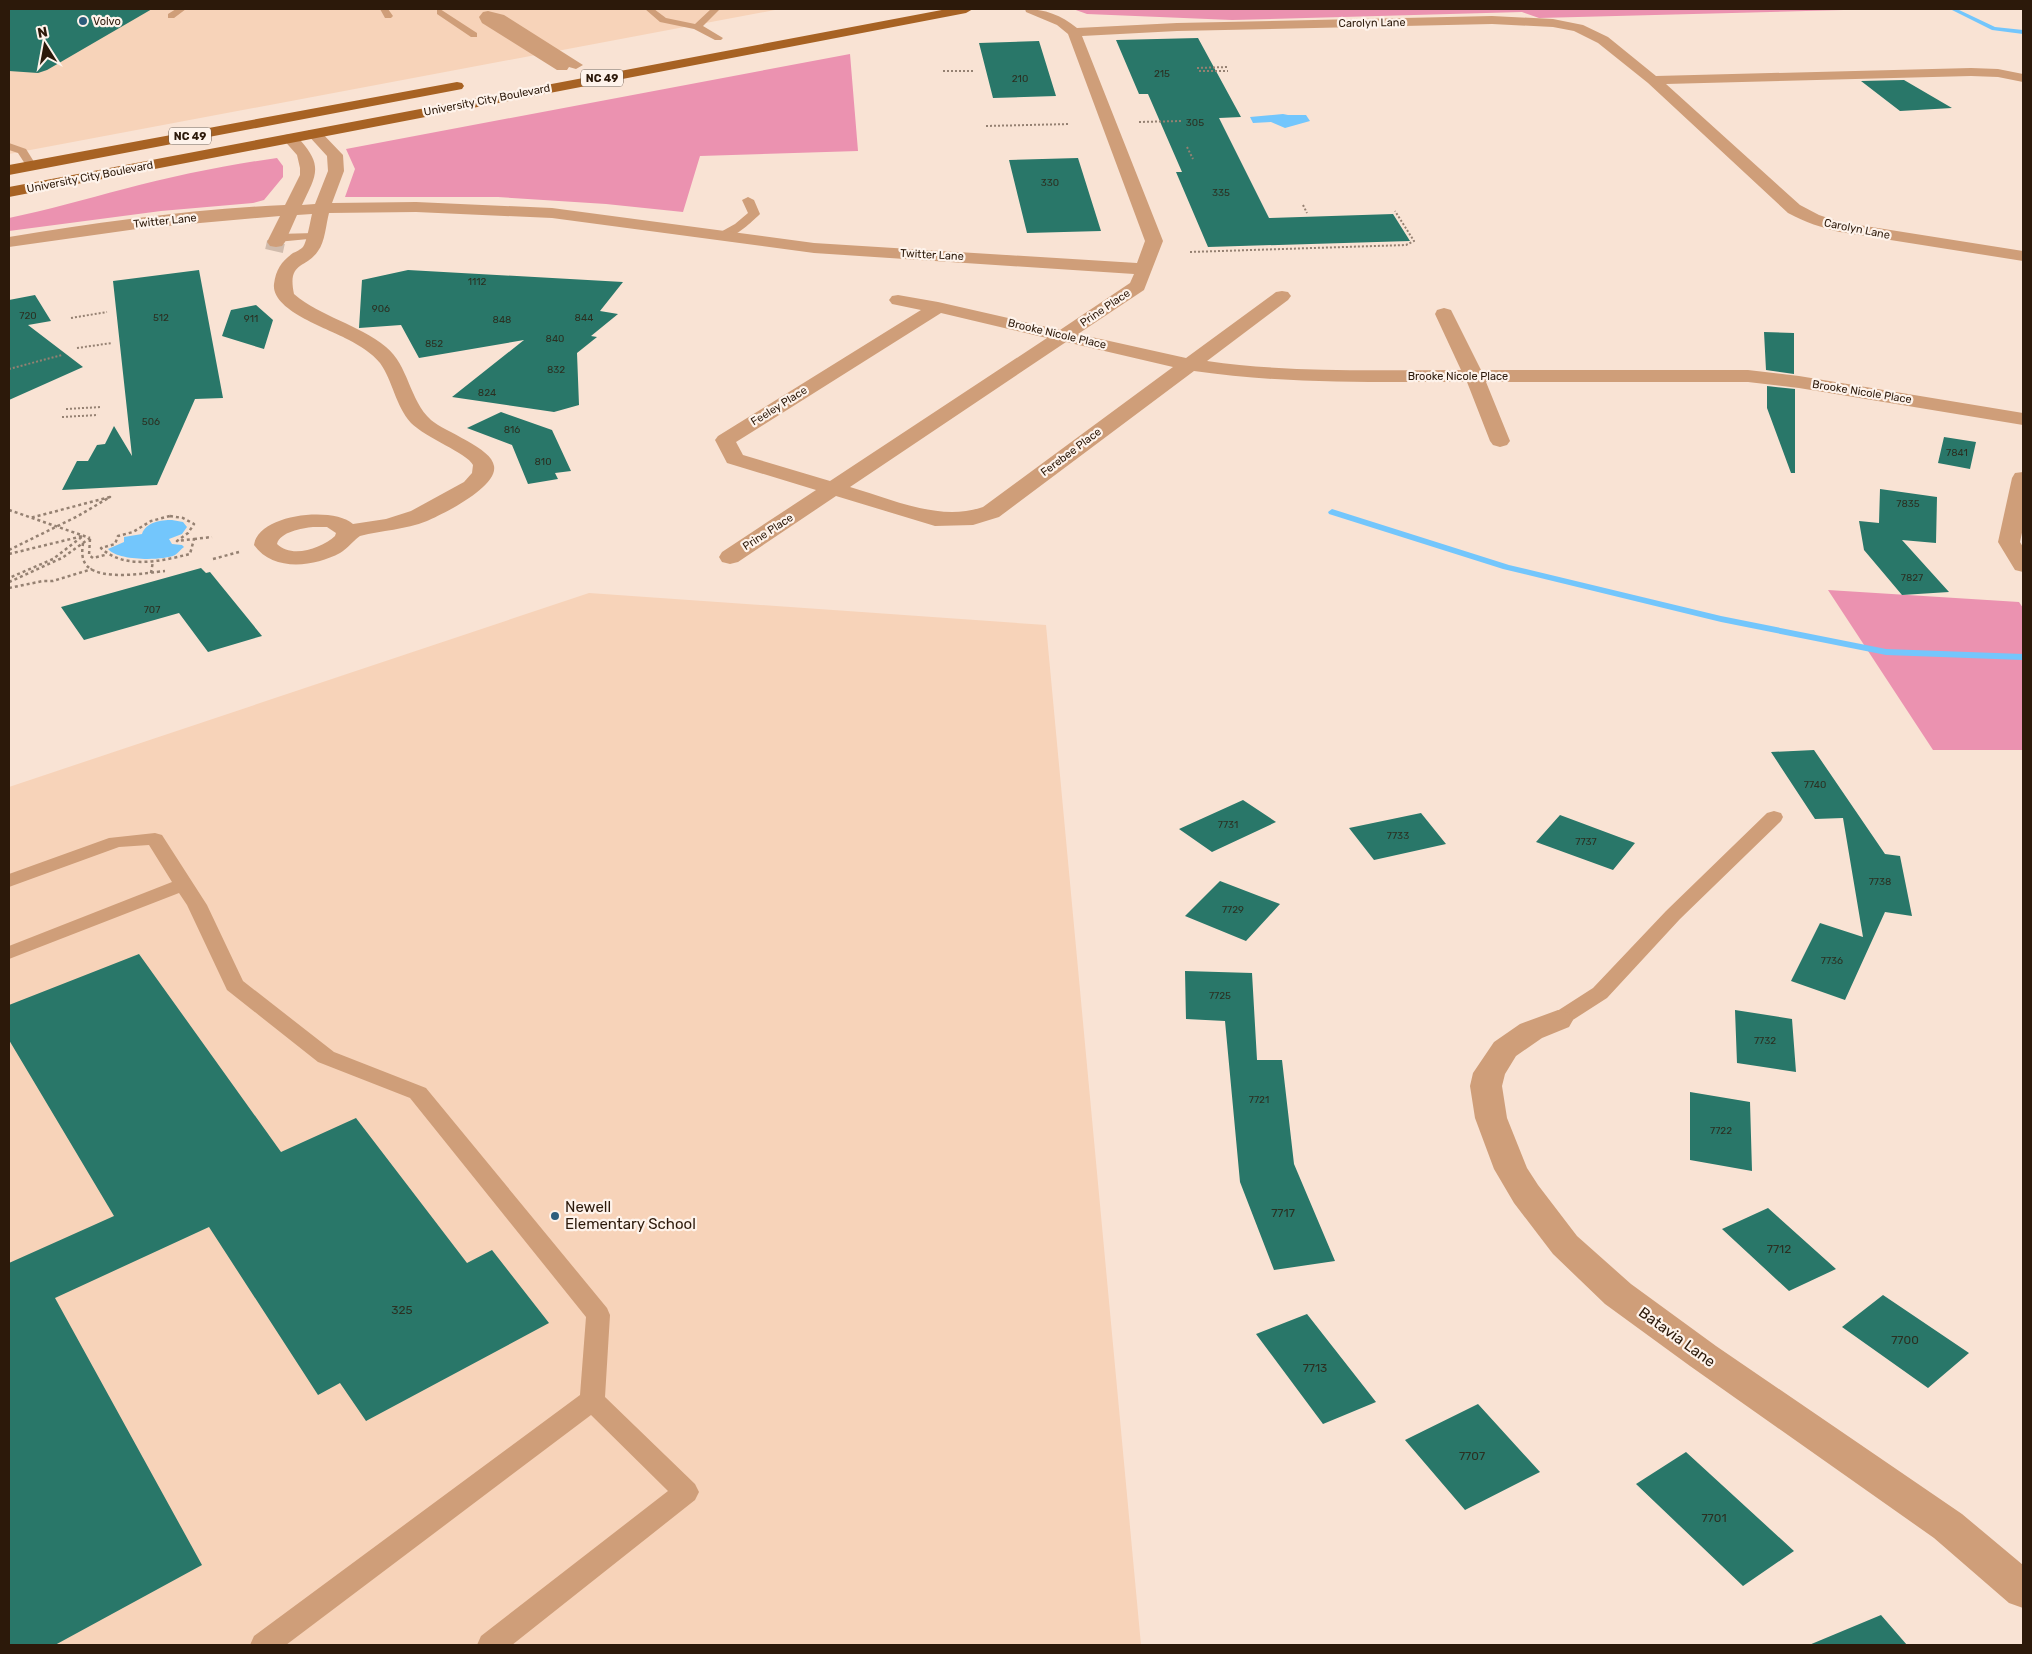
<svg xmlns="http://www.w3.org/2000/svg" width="2032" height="1654" viewBox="0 0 2032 1654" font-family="Rubik,sans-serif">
  <rect width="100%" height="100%" fill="#f9e3d4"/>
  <path fill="#f7d3b9" d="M9 9H780L9 154Z
    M589 593 1046 625 1141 1645H9V787Z"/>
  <path fill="#eb92b0" d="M1073 9H1881L1539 18 1522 12 1232 20 1087 14Z
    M850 54 858 151 700 156 683 212 606 204 498 197H345L355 169 346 149Z
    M277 158 283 166V177L264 200 253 203 161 211 9 231V218C48 210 85 199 124 189 174 176 226 165 277 158Z
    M1828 590 2019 602 2023 608V750H1933Z"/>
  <path fill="#73c6fc" d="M1283 114 1288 115H1306L1310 121 1285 128 1271 122 1253 123 1250 117Z
    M172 520 183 522 187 527 182 534 169 539 172 544 182 545 184 547C181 549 178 553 175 555 162 561 118 561 108 549L124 542V537L142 534C146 522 161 520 172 520Z"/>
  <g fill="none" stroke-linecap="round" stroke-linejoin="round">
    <path fill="#73c6fc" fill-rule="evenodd" d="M1950 9H1957L1995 27 2023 30V34L1992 30Z
      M1332 509 1509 565 1721 616 1886 649 2023 654V660L1886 655 1721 622 1503 569 1329 514 1328 512Z"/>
  </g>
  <path fill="#297769" d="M9 9H152L47 70 38 73 9 71Z
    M1198 38 1241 117 1219 118 1269 218 1393 214 1410 241 1208 247 1176 172H1182L1148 94H1139L1116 40Z
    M1039 41 1056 96 993 98 979 43Z
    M1904 80 1952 108 1900 111 1861 81Z
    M1078 158 1101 231 1027 233 1009 160Z
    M199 270 223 398 195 399 157 485 62 490 77 461H88L97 445 105 444 114 426 132 456 113 281Z
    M408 270 623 282 600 311 618 314 591 336 597 337 577 353 579 405 554 412 452 397 524 340 419 358 401 325 359 328 362 280Z
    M35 295 51 321 28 325 83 367 9 400V300Z
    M256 305 273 320 264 349 222 336 231 310Z
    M1764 332 1794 333V374L1766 370Z
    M1767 386 1795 389V473H1791L1767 408Z
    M501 412 552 430 571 471 555 473 558 479 528 484 512 445 467 428Z
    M1944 437 1976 442 1970 469 1938 463Z
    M1880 489 1937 497 1936 543 1902 540 1949 592 1902 595 1864 550 1859 521 1879 523Z
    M201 568 206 573 210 572 262 636 208 652 179 613 84 640 61 607Z
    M1814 750 1885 854 1900 856 1912 916 1885 912 1845 1000 1791 981 1820 923 1863 937 1843 818 1815 819 1771 752Z
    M1243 800 1276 822 1212 852 1179 829Z
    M1421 813 1446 844 1374 860 1349 828Z
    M1560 815 1635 843 1613 870 1536 842Z
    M1220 881 1280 904 1246 941 1185 916Z
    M139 954 281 1152 356 1118 467 1263 492 1250 549 1323 366 1421 340 1383 318 1395 209 1227 55 1298 202 1565 55 1645H9V1263L114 1216 9 1040V1005Z
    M1185 971 1252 973 1257 1060H1282L1294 1164 1335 1261 1274 1270 1240 1182 1225 1021 1186 1019Z
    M1735 1010 1792 1019 1796 1072 1737 1063Z
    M1690 1092 1750 1102 1752 1171 1690 1160Z
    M1768 1208 1836 1269 1789 1291 1722 1229Z
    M1883 1295 1969 1353 1928 1388 1842 1327Z
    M1307 1314 1376 1402 1323 1424 1256 1334Z
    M1478 1404 1540 1472 1465 1510 1405 1440Z
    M1686 1452 1794 1551 1743 1586 1636 1484Z
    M1881 1615 1907 1645H1809Z"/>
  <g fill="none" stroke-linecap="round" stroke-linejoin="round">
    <path stroke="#d0bbac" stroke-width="18" stroke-dasharray="18 9" stroke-linecap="butt" d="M274 251 276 242"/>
    <path stroke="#958172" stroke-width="2" stroke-dasharray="2 2" stroke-linecap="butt" d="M1197 68 1227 67
      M943 71H973
      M1199 71H1228
      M1139 122 1181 121
      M986 126 1070 124
      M1187 147 1193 159
      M1303 205 1307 213
      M1190 252 1406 245 1414 241 1395 211
      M71 318 107 312
      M77 348 112 343
      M9 369 62 355
      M66 409 101 407
      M62 417 98 415"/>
    <path stroke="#958172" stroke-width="2.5" stroke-dasharray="3 3" stroke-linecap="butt" d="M9 510 90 538
      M170 516 183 518 194 524 188 533 177 541 194 539 190 554C161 561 125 570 101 548L115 544 118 536 133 532 151 521Z
      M90 539 89 555 93 558 105 555
      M194 539 212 537
      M83 543C82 551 81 559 87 566 102 581 146 573 165 571
      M9 550 78 516 110 497 30 518
      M9 554 83 536 53 559 9 578
      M213 559 239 552
      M151 573 153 561
      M9 582 62 558 90 538
      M9 588 43 581H53L92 569"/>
    <path fill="#cf9e79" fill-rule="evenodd" d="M176 9H186L174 18H168V14Z
      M380 9H388L393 16 391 18H385Z
      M440 9 477 33V37H471L437 14V10Z
      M645 9H654L666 18 695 24 711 9H720L703 26 723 38 721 40H715L694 29 660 22Z
      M9 143 26 149 36 165 35 167H27L18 153 9 150Z
      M748 197 754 200 760 214 758 216C748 225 731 242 717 238L715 236 717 234 735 224 748 213 742 200Z
      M315 233 321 236 319 238 277 242 271 238 277 234Z
      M1774 811 1781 813 1783 817 1781 821 1680 919 1607 998 1565 1025 1558 1027 1551 1025 1547 1020 1551 1015 1593 988 1666 911 1767 813Z
      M155 833 162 835 207 905 243 981 334 1052 426 1088 607 1308 610 1315 605 1397 695 1484 699 1492 695 1500 512 1645H477L481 1636 668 1491 591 1415 286 1645H250L254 1636 580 1395 586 1317 410 1098 318 1062 227 990 187 905 179 893 9 959V946L172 882 149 845 119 847 9 887V874L109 838Z"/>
    <path fill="#cf9e79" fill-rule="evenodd" d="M1025 9C1045 9 1061 15 1077 28L1177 23 1492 16 1553 19 1583 25 1608 37 1656 76 1971 68 1998 69 2023 74V82L1998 77 1971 76 1666 84 1800 205 1819 215 1840 222 2023 251V261L1840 232C1822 228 1805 222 1788 213L1648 83 1598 43 1574 31 1553 27 1492 24 1177 31 1082 36 1163 241 1144 290 1078 334 1186 358 1276 292 1282 291 1288 292 1291 296 1288 300 1207 361C1291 373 1377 370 1461 370L1435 314 1437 310 1444 308 1451 310 1481 370H1748L1799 376 2023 413V425L1799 388 1748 382H1486L1510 441 1507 445 1500 447 1493 445 1490 441 1467 382C1375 382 1284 384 1194 371L999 517 973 525 935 526 836 496 738 562 730 564 722 562 719 557 722 552 816 490 727 463 715 440 718 436 921 310 892 304 889 300 892 296 898 295 938 302 1060 330 1130 283 1134 274 814 253 552 218 416 212 329 213C326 224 325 242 318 251 306 269 287 261 294 294 321 317 358 324 386 347 409 366 409 400 431 420 445 432 492 448 494 466 498 487 443 514 427 521 405 530 382 530 360 536 356 538 347 549 340 553 314 567 273 572 254 545 258 514 333 506 353 524L386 519 411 511 464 482 472 473 473 465C467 453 426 438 411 423 395 405 393 381 380 363 372 353 360 346 349 340 330 329 271 311 274 284 276 269 282 261 293 253 296 252 301 249 303 247 307 241 310 222 312 214L297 215 285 242 282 246 276 247 270 246 267 242 280 216 144 228 9 247V237C100 222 193 209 285 205L300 175V168L297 155 282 138 285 135C293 133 296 135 301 141 324 167 315 177 302 205L315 204 328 171 327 156 306 133 309 130H319L343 155 344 171 332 203 416 202 552 208 814 243 1137 263 1145 241 1068 34 1057 25 1026 12ZM941 313 1047 338 830 481 743 455 736 442ZM1066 342 1173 367 983 507C939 522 892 499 850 487ZM313 527H327L336 533 335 536C322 548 292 559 277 544 280 532 302 528 313 527Z
      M488 11 504 15 583 65 576 69 569 67 567 70H557L482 23 479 17 483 12Z
      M2023 472V528L2020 542 2023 547V572L2015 570 1998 542 2012 478 2015 473Z
      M1558 1010 1569 1013 1573 1020 1569 1027 1542 1038 1516 1056 1505 1074 1502 1086 1507 1118 1527 1168 1538 1185 1577 1236 1631 1284 1716 1346 1962 1514 2023 1565V1608L2009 1603 1934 1538 1690 1366 1605 1304 1553 1254 1514 1203 1494 1169 1475 1118 1470 1086 1473 1073 1494 1042 1520 1024Z"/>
    <path fill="#a76223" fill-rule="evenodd" d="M947 9H973L966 13 9 197V187Z
      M457 82 462 83 464 86 462 89 9 175V165Z"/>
  </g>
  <g fill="#2d5d7c" stroke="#fef3eb" stroke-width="2">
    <circle cx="83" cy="21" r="5"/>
    <circle cx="555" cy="1216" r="5"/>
  </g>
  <g text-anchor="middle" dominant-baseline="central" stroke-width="4.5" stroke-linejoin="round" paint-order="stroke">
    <g font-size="10" fill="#2b3022">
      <text x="1162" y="74">215</text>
      <text x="1020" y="79">210</text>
      <text x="1195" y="123">305</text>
      <text x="1050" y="183">330</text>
      <text x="1221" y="193">335</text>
      <text x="477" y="282">1112</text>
      <text x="381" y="309">906</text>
      <text x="28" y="316">720</text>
      <text x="161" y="318">512</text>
      <text x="584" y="318">844</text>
      <text x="251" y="319">911</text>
      <text x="502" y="320">848</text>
      <text x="555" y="339">840</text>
      <text x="434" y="344">852</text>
      <text x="556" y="370">832</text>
      <text x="487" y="393">824</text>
      <text x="151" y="422">506</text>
      <text x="512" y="430">816</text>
      <text x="1957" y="453">7841</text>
      <text x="543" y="462">810</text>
      <text x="1908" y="504">7835</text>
      <text x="1912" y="578">7827</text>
      <text x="152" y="610">707</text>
      <text x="1815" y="785">7740</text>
      <text x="1228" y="825">7731</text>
      <text x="1398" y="836">7733</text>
      <text x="1586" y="842">7737</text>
      <text x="1880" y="882">7738</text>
      <text x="1233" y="910">7729</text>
      <text x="1832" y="961">7736</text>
      <text x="1220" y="996">7725</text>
      <text x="1765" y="1041">7732</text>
      <text x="1259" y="1100">7721</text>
      <text x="1721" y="1131">7722</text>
    </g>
    <g font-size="11" fill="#2c190a" stroke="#fef3eb" text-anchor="start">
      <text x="93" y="21">Volvo</text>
    </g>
    <g font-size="11" fill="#2c190a" stroke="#fef3eb">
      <text transform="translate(1372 23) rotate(-1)">Carolyn Lane</text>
      <text transform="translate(487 100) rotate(-11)">University City Boulevard</text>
      <text transform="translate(90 177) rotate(-11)">University City Boulevard</text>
      <text transform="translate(165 221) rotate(-6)">Twitter Lane</text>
      <text transform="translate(1857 229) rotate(11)">Carolyn Lane</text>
      <text transform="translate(932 255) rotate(3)">Twitter Lane</text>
      <text transform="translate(1105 308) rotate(-34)">Prine Place</text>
      <text transform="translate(1057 334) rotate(13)">Brooke Nicole Place</text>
      <text x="1458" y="376">Brooke Nicole Place</text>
      <text transform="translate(1862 392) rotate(9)">Brooke Nicole Place</text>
      <text transform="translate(779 406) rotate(-32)">Feeley Place</text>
      <text transform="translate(1071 452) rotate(-37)">Ferebee Place</text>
      <text transform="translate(768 532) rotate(-33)">Prine Place</text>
    </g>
    <g fill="#fef3eb" stroke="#6b5a4e" stroke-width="1">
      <rect x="581" y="69.5" width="42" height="17" rx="4"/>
      <rect x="169" y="127.5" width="42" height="17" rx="4"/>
    </g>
    <g font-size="11" font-weight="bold" fill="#2c190a">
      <text x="602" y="78">NC 49</text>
      <text x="190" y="136">NC 49</text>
    </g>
    <g font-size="12" fill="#2b3022">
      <text x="1283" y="1213">7717</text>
      <text x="1779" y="1249">7712</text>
      <text x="402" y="1310">325</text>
      <text x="1905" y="1340">7700</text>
      <text x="1315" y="1368">7713</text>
      <text x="1472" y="1456">7707</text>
      <text x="1714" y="1518">7701</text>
    </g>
    <g font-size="15" fill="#2c190a" stroke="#fef3eb" text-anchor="start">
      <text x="565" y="1207">Newell<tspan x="565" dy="17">Elementary School</tspan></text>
    </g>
    <g font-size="15" fill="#2c190a" stroke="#fef3eb">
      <text transform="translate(1677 1337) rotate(36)">Batavia Lane</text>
    </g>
  </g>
  <rect width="2032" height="1654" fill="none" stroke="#2c190a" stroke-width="20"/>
  <g transform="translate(45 45) rotate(349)" stroke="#fef3eb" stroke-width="4" paint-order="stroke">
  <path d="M0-4L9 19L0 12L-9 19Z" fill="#2c190a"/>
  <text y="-8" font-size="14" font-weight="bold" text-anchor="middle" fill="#2c190a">N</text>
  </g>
</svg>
